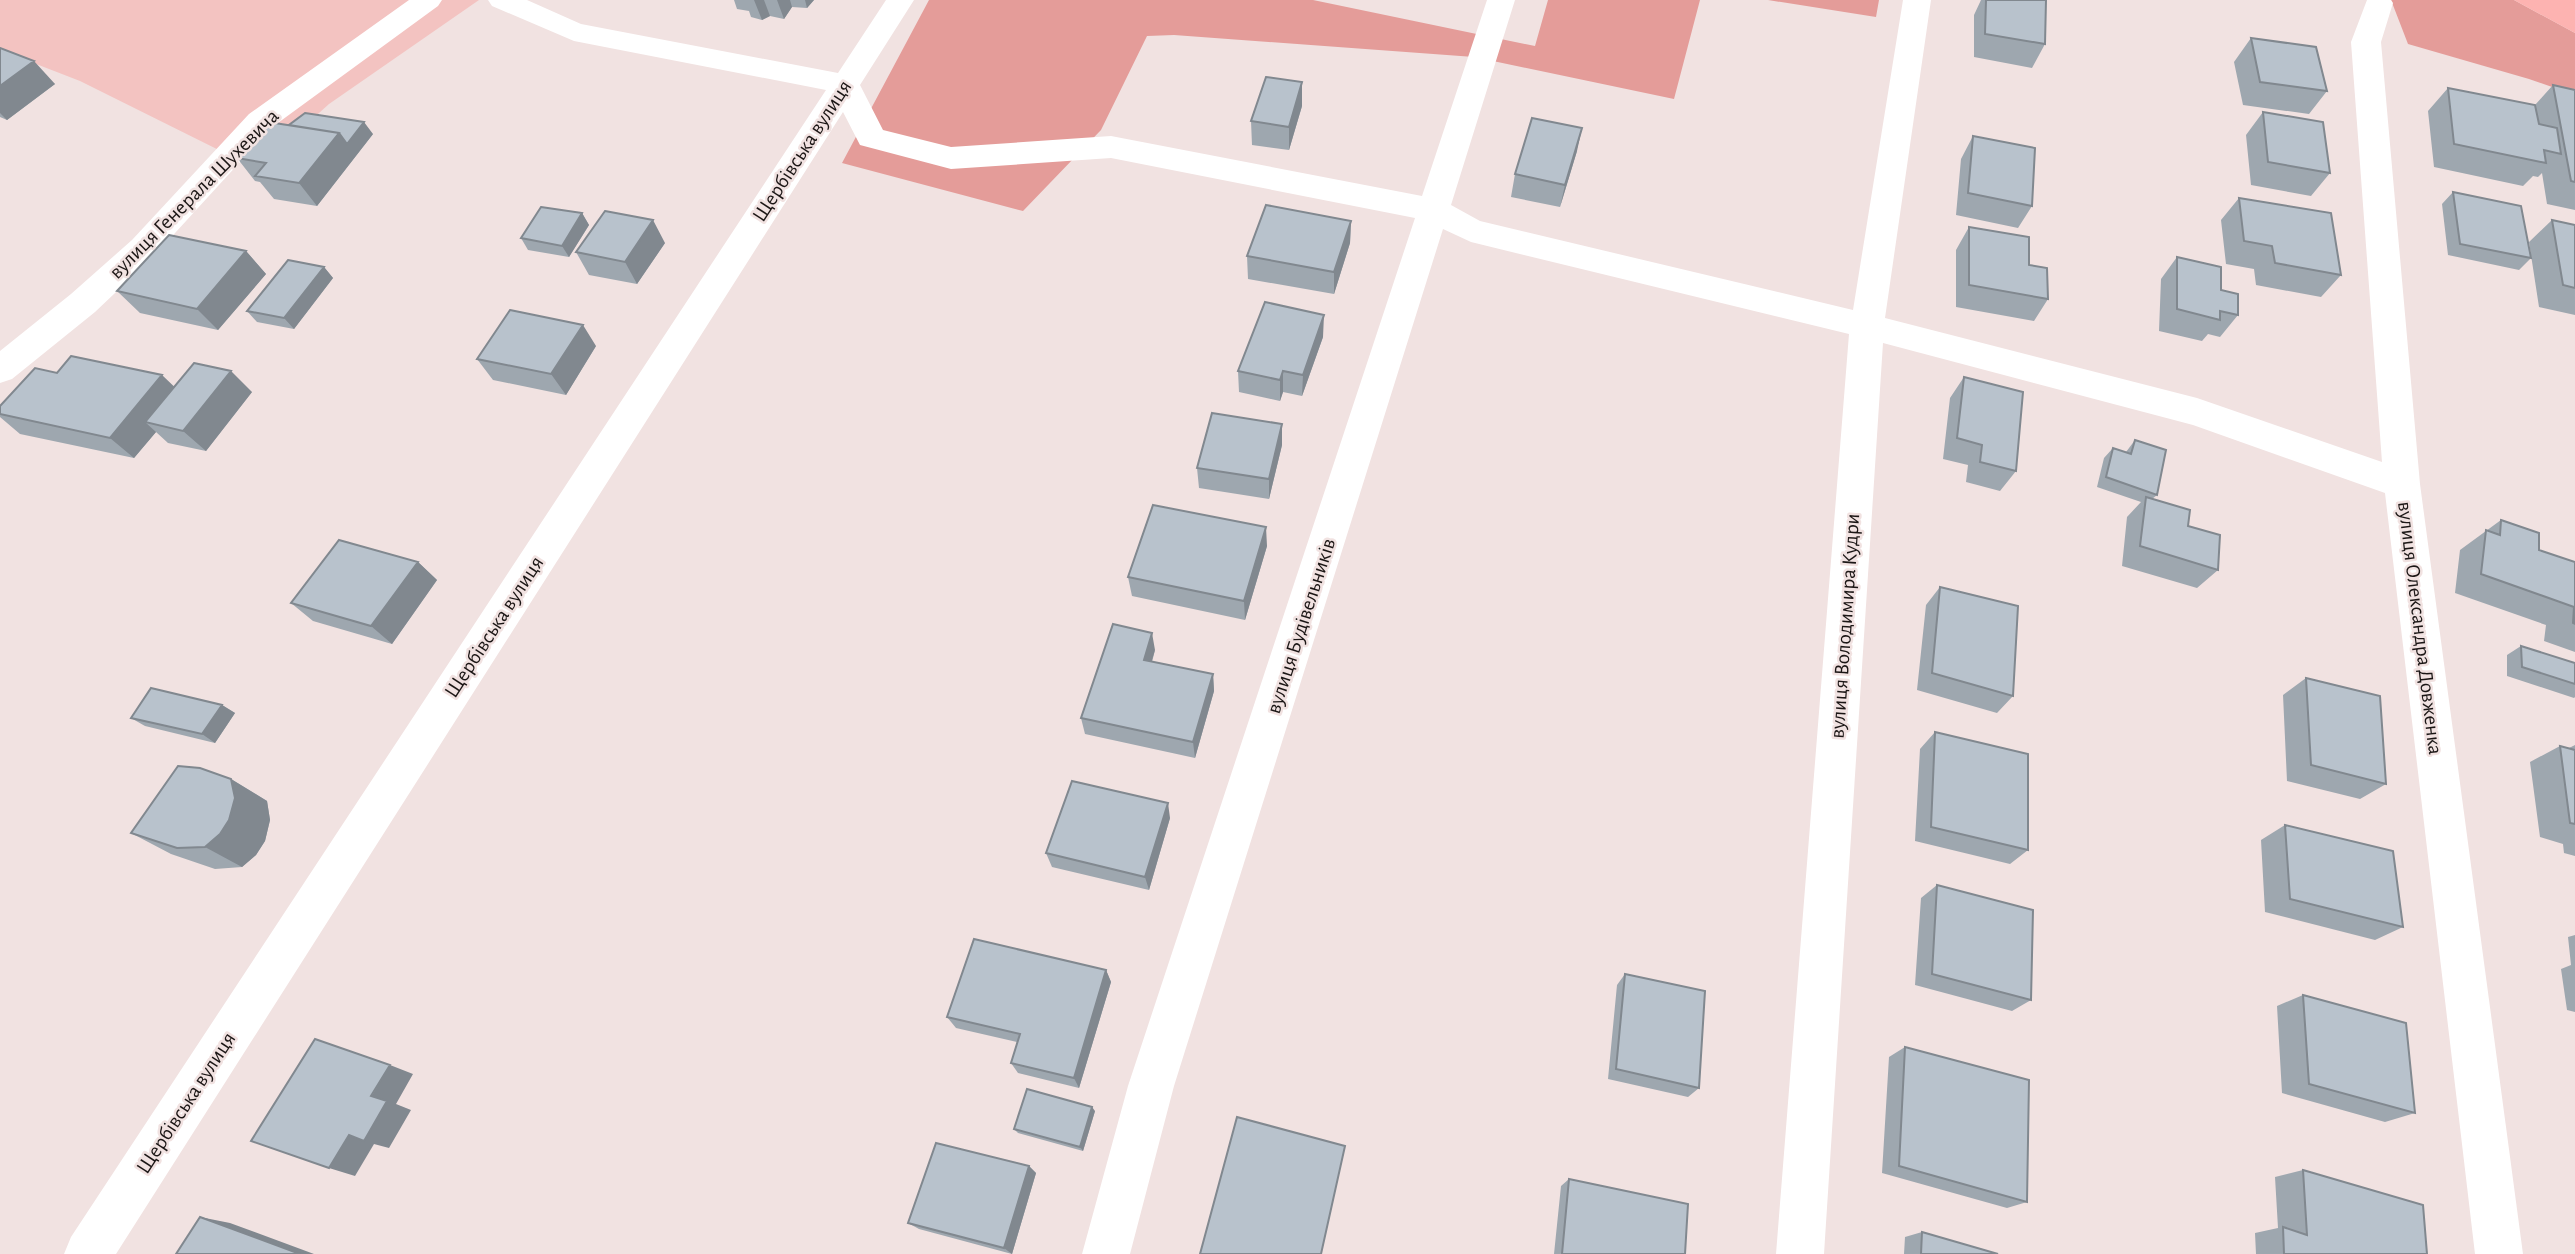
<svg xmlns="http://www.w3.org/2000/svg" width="2575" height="1254" viewBox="0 0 2575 1254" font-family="'Alegreya Sans',sans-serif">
  <rect width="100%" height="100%" fill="#f1e2e1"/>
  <path fill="#f3c3c1" d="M0 0H479L329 104 257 169 80 81 0 50Z"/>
  <path fill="#e49c99" d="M929 0H1313L1535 46 1548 0H1700L1674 99 1474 57 1174 35 1147 36 1101 130 1023 211 842 163Z
    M1768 0H1879L1876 17Z
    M2391 0H2514L2575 33V95L2529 79 2408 44Z"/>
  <path fill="#fdb3b1" d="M2514 0H2575V33Z"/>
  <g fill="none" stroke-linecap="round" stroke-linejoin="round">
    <path fill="#fff" fill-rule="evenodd" d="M409 0H442L438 6 271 128 154 256 95 312 12 379 0 383V351L71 294 132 240 249 114Z
      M488 0H527L581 24 838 73 886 0H914L860 85 883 130 951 147 1111 136 1422 196 1487 0H1515L1451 205 1480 221 1853 310 1903 0H1931L1885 318 2197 398 2382 462 2351 42 2367 0H2391L2393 3 2381 42 2420 484 2523 1254H2475L2385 493 2193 425 1883 343 1824 1254H1776L1849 334 1471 242 1443 229 1174 1086 1130 1254H1082L1128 1086 1415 218 1111 158 951 169 860 145 843 112 116 1254H64L71 1237 826 90 574 41 492 6Z"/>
  </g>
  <path fill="#9ea7af" d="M734 0H814L807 8 792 7 784 19 770 16 762 20 751 17 749 11 737 9Z
    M1981 0H1986L2045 44 2032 68 1974 57V15Z
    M2251 38 2327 91 2309 114 2243 105 2234 62Z
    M0 48 55 84 7 120 0 117Z
    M2553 85 2575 90V210L2547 204 2542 173 2538 177 2533 176 2523 186 2434 167 2428 111 2448 88 2535 105Z
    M1302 106 1289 150 1252 145 1251 121Z
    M2263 112 2330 173 2311 196 2251 185 2246 135Z
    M289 125 373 134 317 206 274 199 260 182 255 181 237 158Z
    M1973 136 2032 206 2018 228 1956 215 1961 159Z
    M1577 151 1560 207 1511 197 1515 174Z
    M2453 192 2531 258 2519 270 2448 255 2442 204Z
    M2239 198 2341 275 2321 297 2256 285 2254 269 2226 264 2221 220Z
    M582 213 589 225 569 257 528 250 521 238Z
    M2552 220 2575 225V315L2539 307 2529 242Z
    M1351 221 1350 243 1334 294 1248 279 1247 256Z
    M1969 227 2029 265 2048 299 2034 321 1956 307V250Z
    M665 243 637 284 589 275 576 252Z
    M246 251 266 274 218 330 140 313 117 291Z
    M2177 257 2221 290 2238 315 2220 337 2208 334 2202 341 2159 331 2161 279Z
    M324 267 333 278 294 329 257 322 247 311Z
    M1323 337 1302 396 1283 392 1280 401 1239 392 1238 371Z
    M596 346 566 395 493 380 477 359Z
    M57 373 174 387 252 392 206 451 168 443 156 432 134 458 20 434 0 417V406Z
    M1964 377 2016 471 2000 491 1966 482 1968 465 1943 459 1950 398Z
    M2135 440 2157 495 2152 499 2188 526 2218 570 2197 588 2122 566 2127 517 2141 502 2097 487 2104 458 2113 448 2126 452Z
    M1282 445 1269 499 1199 488 1197 468Z
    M2501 520 2539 550 2575 562V652L2544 641 2546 625 2455 593 2460 550Z
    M1267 546 1245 620 1132 596 1128 577Z
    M418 562 437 580 392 644 313 621 291 603Z
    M1940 587 2013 696 1997 713 1917 690 1926 605Z
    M2521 646 2575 663V697L2574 698 2507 676V655Z
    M1155 650 1152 662 1213 674 1214 691 1195 758 1085 734 1081 718Z
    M2306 678 2386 784 2360 799 2287 781 2283 695Z
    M222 705 235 713 215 743 145 726 131 718Z
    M1935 732 2028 850 2010 864 1915 841 1920 749Z
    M2575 745V856L2564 853 2563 844 2540 837 2530 762 2560 746 2569 748Z
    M231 779 267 801 270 820 265 841 256 855 242 867 215 869 171 854 131 833Z
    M1170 818 1149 890 1052 867 1046 853Z
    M2285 825 2403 927 2375 940 2265 912 2261 840Z
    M1937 885 2031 1000 2012 1011 1915 985 1921 898Z
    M2575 935V1012L2567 1010 2561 969 2571 965 2568 937Z
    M1106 970 1111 982 1079 1088 1018 1073 1011 1063 1017 1042 956 1028 947 1017Z
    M1625 974 1699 1088 1688 1097 1608 1079 1617 985Z
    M2303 995 2415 1113 2385 1122 2282 1093 2277 1006Z
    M1905 1047 2027 1202 2007 1208 1882 1173 1889 1057Z
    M1095 1111 1083 1151 1018 1133 1014 1129Z
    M1029 1166 1036 1173 1012 1254 919 1229 908 1223Z
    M2303 1170 2427 1254H2256L2255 1233 2278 1228 2275 1177Z
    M1569 1179 1685 1254H1554L1561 1186Z
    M1922 1232 1998 1254H1904L1905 1237Z"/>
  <path fill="#81888f" d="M754 0H764L770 16 762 20Z
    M777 0H790L792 7 784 19Z
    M805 0H814L807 8Z
    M34 61 55 84 7 120 0 113V86Z
    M1302 82V106L1289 150V127Z
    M364 122 373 134 317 206 299 183 339 133Z
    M1582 128 1577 151 1560 207 1565 185Z
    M582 213 589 225 569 257 562 246Z
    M653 220 665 243 637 284 625 262Z
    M1351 221 1350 243 1334 294V272Z
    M246 251 266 274 218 330 197 309Z
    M324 267 333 278 294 329 284 318Z
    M1324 315 1323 337 1302 396 1303 375Z
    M583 325 596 346 566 395 551 374Z
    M231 371 252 392 206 451 183 431Z
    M1283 371V392L1280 401V380Z
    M162 375 184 396 145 422 156 432 134 458 110 438Z
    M1282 424V445L1269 499V479Z
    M1266 527 1267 546 1245 620 1244 601Z
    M418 562 437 580 392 644 371 626Z
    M1152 633 1155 650 1147 677 1144 660Z
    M1213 674 1214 691 1195 758 1193 742Z
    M222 705 235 713 215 743 202 734Z
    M231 779 267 801 270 820 265 841 256 855 242 867 205 847Z
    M1168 803 1170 818 1149 890 1145 877Z
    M1106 970 1111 982 1079 1088 1074 1078Z
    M390 1065 413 1074 396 1104 411 1110 389 1148 374 1144 355 1176 329 1168Z
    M1092 1107 1095 1111 1083 1151 1080 1147Z
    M1029 1166 1036 1173 1012 1254 1004 1248Z
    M200 1217 230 1223 314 1254H300Z"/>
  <path fill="#b8c2cc" stroke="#81888f" stroke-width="2" d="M1986 0H2046L2045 44 1985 34Z
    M2251 38 2316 47 2327 91 2260 82Z
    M0 48 34 61 0 86Z
    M1266 77 1302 82 1289 127 1251 121Z
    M2553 85 2575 90V182L2571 181Z
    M2448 88 2535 105 2539 124 2557 128 2561 154 2544 150 2546 163 2454 144Z
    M2263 112 2323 122 2330 173 2268 162Z
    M305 113 364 122 347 144 339 133 289 125Z
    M1532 118 1582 128 1565 185 1515 174Z
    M268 122 339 133 299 183 255 176 266 163 237 158Z
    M1973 136 2035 148 2032 206 1968 193Z
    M2453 192 2521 206 2531 258 2460 244Z
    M2239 198 2331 213 2341 275 2275 263 2272 246 2244 241Z
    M1266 205 1351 221 1334 272 1247 256Z
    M541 207 582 213 562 246 521 238Z
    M605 211 653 220 625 262 576 252Z
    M2552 220 2575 225V288L2563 285Z
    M1969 227 2029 237V265L2047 268 2048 299 1969 285Z
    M169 235 246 251 197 309 117 291Z
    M2177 257 2221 267V290L2238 294V315L2220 311V320L2177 309Z
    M288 260 324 267 284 318 247 311Z
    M1265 302 1324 315 1303 375 1283 371 1280 380 1238 371Z
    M510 310 583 325 551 374 477 359Z
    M71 356 162 375 110 438 0 414V406L35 368 57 373Z
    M194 363 231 371 183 431 145 422Z
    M1964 377 2023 392 2016 471 1980 462 1982 445 1957 438Z
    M1212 413 1282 424 1269 479 1197 468Z
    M2135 440 2166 450 2157 495 2106 477 2113 448 2131 454Z
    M2146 497 2190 510 2188 526 2220 535 2218 570 2140 546Z
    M1153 505 1266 527 1244 601 1128 577Z
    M2501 520 2539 533V550L2575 562V624L2573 623 2574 607 2481 574 2486 530 2500 535Z
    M339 540 418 562 371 626 291 603Z
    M1940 587 2018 606 2013 696 1932 673Z
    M1113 624 1152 633 1144 660 1213 674 1193 742 1081 718Z
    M2521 646 2575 663V684L2522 667Z
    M2306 678 2380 696 2386 784 2311 765Z
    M151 688 222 705 202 734 131 718Z
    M1935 732 2028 754V850L1931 827Z
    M2560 746 2575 750V824L2570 823Z
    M178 766 200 768 231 779 235 798 229 820 220 834 205 847 177 848 131 833Z
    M1072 781 1168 803 1145 877 1046 853Z
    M2285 825 2393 851 2403 927 2290 899Z
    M1937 885 2033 910 2031 1000 1932 974Z
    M974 939 1106 970 1074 1078 1011 1063 1020 1034 947 1017Z
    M1625 974 1705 991 1699 1088 1616 1069Z
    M2303 995 2406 1023 2415 1113 2309 1084Z
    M315 1039 390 1065 371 1096 387 1101 364 1141 349 1135 329 1168 251 1141Z
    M1905 1047 2029 1080 2027 1202 1899 1166Z
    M1027 1089 1092 1107 1080 1147 1014 1129Z
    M1237 1117 1345 1146 1321 1254H1200Z
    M936 1143 1029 1166 1004 1248 908 1223Z
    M2303 1170 2423 1205 2427 1254H2284L2283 1227 2307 1235Z
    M1569 1179 1688 1204 1685 1254H1562Z
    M200 1217 300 1254H176Z
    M1922 1232 1998 1254H1921Z"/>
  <g text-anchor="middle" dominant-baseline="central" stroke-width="5" stroke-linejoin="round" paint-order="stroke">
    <g font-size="21" fill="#1b1615" stroke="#f1e2e1">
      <text transform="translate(802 151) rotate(-57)">Щербівська вулиця</text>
      <text transform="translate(194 194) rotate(-45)">вулиця Генерала Шухевича</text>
      <text transform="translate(1301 626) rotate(-72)">вулиця Будівельників</text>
      <text transform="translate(1845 626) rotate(-86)">вулиця Володимира Кудри</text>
      <text transform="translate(494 627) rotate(-57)">Щербівська вулиця</text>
      <text transform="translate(2420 628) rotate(83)">вулиця Олександра Довженка</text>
      <text transform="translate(186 1103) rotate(-57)">Щербівська вулиця</text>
    </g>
  </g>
</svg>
